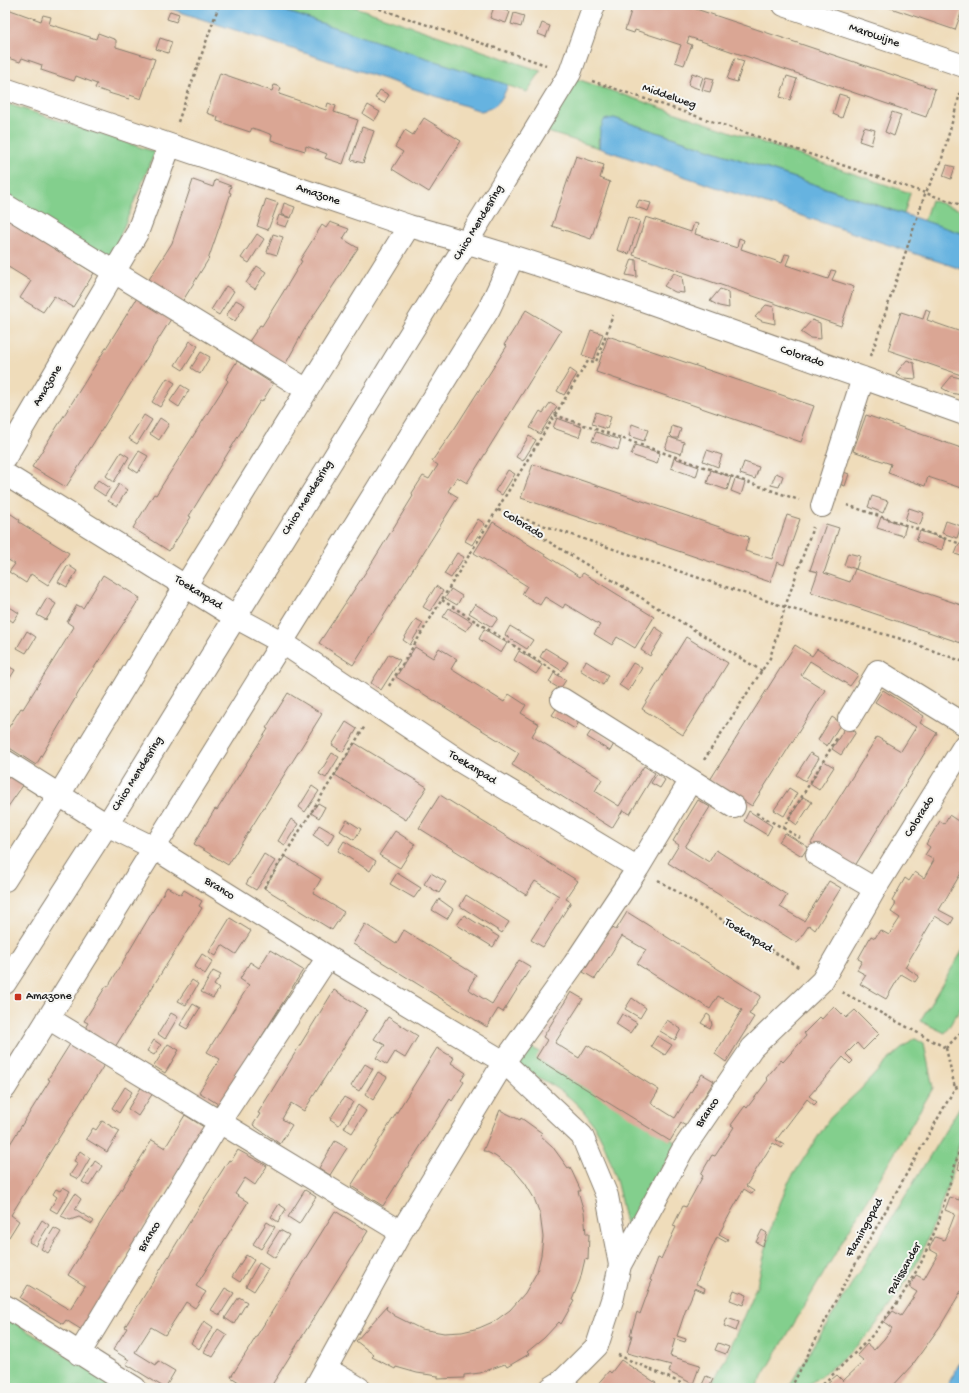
<svg xmlns="http://www.w3.org/2000/svg" width="969" height="1393" viewBox="0 0 969 1393" font-family="'Gochi Hand',sans-serif">
  <rect width="100%" height="100%" fill="#f6f6f2"/>
  <filter id="ink" filterUnits="userSpaceOnUse"><feTurbulence type="fractalNoise" baseFrequency=".025" numOctaves="2"/><feDisplacementMap in="SourceGraphic" scale="8" xChannelSelector="R" yChannelSelector="G"/><feConvolveMatrix kernelMatrix="1 2 1 2 8 2 1 2 1" color-interpolation-filters="sRGB"/></filter>
  <filter id="wash" filterUnits="userSpaceOnUse"><feTurbulence type="fractalNoise" baseFrequency=".012" numOctaves="4" result="noise"/><feDisplacementMap in="SourceGraphic" scale="16" xChannelSelector="R" yChannelSelector="G"/><feGaussianBlur stdDeviation="0.9" result="paint"/><feColorMatrix in="noise" values="0 0 0 0 0 0 0 0 0 0 0 0 0 0 0 0 0 1.4 0 .05"/><feComposite in="paint" operator="in"/></filter>
  <g filter="url(#wash)">
    <rect width="100%" height="100%" fill="#efdcba"/>
    <path fill="#83cf8d" stroke="#507654" d="M267 5H349L541 71 527 92Z
      M574 78 910 193 904 214 614 118 598 140 599 148 541 130Z
      M5 103 155 152 108 264 5 199Z
      M931 200 964 211V234L924 221Z
      M964 948V1003L945 1033 920 1021Z
      M914 1038 924 1044 933 1088 756 1388H710L728 1353 757 1285 772 1224 788 1183 830 1118 860 1090 886 1062Z
      M530 1046 677 1143 627 1229C617 1183 609 1130 570 1098 555 1085 535 1076 518 1066Z
      M964 1100V1126L949 1183 935 1221 918 1261 897 1296 869 1334 843 1359 804 1388H788Z
      M5 1317 119 1388H11L5 1384Z"/>
    <path fill="#66b3e0" stroke="#41687e" d="M159 5H267L508 85C502 100 497 108 481 111Z
      M614 118 964 234V270L599 148 600 130 604 120Z
      M964 1355V1388H946Z"/>
    <g id="blocks">
      <path fill="#daa694" d="M633 5H684L935 89 926 117 689 37 687 43 692 45 684 65 675 62 681 45 635 30 634 33 625 30Z
        M882 5H964L955 30Z
        M494 7 510 12 506 23 490 18Z
        M5 8 41 21 43 15 51 17 49 24 96 39 98 33 106 36 116 40V47L155 59 141 99 130 95 129 99 112 94 95 88 97 84 76 76 74 81 41 70 42 65 22 58 20 62 5 57Z
        M170 11 179 14 176 22 167 19Z
        M514 13 524 16 521 27 511 24Z
        M542 23 550 26 546 37 538 34Z
        M160 38 172 42 168 53 156 49Z
        M735 58 744 61 737 82 727 79Z
        M220 73 272 91 274 85 278 86 281 88 279 94 326 110 328 103 336 106 334 112 358 120 343 164 325 158 327 154 306 146 305 151 271 140 272 135 262 131 252 128 250 132 217 121 218 117 207 113Z
        M692 73 703 77 699 89 688 85Z
        M787 76 797 79 790 100 780 97Z
        M706 77 714 79 710 92 702 90Z
        M380 90 389 95 384 103 375 98Z
        M839 94 849 97 842 118 833 114Z
        M368 105 380 112 374 121 363 114Z
        M892 112 901 115 894 136 885 132Z
        M424 118 461 141 429 192 392 169 403 152 395 147 405 130 413 135Z
        M362 127 374 131 363 163 351 160Z
        M864 127 875 130 871 145 859 141Z
        M576 156 604 165 600 178 610 182 591 239 552 226Z
        M947 165 955 167 951 179 943 176Z
        M193 180 213 187 215 180 231 186 229 192 231 193 208 260 182 302 148 281 172 243Z
        M266 199 278 203 268 230 257 226Z
        M639 200 651 203 648 211 636 207Z
        M284 203 295 207 291 218 281 214Z
        M279 215 290 218 286 227 276 224Z
        M628 217 640 221 629 254 617 250Z
        M646 217 691 232 694 223 698 224 695 234 737 248 739 238 744 240 741 249 782 263 785 254 790 255 786 265 828 279 831 270 836 271 832 280 854 287 841 326 633 255Z
        M5 218 94 273 73 307 54 296 43 312 20 298 31 281 5 265Z
        M330 222 349 229 343 239 358 248 304 330 285 365 248 343 260 325 262 326 282 294 302 261 300 260 322 225 326 228Z
        M257 234 264 239 249 263 241 258Z
        M273 234 283 237 277 255 267 252Z
        M632 259 636 260 637 277 626 275Z
        M257 266 266 272 255 289 246 283Z
        M674 273 682 276 684 293 675 292 664 286Z
        M226 286 234 291 219 315 211 310Z
        M720 289 728 292 729 308 719 306 710 301Z
        M137 298 171 319 66 487 32 467Z
        M236 300 245 305 235 321 226 316Z
        M766 305 774 307 775 324 762 321 755 317Z
        M926 309 930 311 927 320 964 333V376L888 350 901 312 923 319Z
        M526 310 561 331 467 483 457 477 448 491 458 497 353 665 319 643 373 561 413 496 412 493 423 476 429 479 438 465 432 461 455 428 507 346 504 345Z
        M812 320 820 323 821 339 810 338 801 332Z
        M591 330 603 334 594 359 582 355Z
        M608 336 814 406 801 442 596 372Z
        M190 341 198 346 183 370 175 365Z
        M201 352 210 357 200 374 191 368Z
        M907 360 914 363 916 379 904 378 896 373Z
        M237 361 273 384 262 402 260 401 189 516 191 517 169 551 133 528 154 494 156 495 166 479 228 381 226 379Z
        M570 369 577 374 564 395 557 391Z
        M952 376 960 378 961 395 951 393 942 388Z
        M167 378 175 383 160 407 152 402Z
        M181 385 189 390 179 407 170 401Z
        M550 403 557 407 540 434 530 428 540 411 543 413Z
        M596 412 611 417 607 429 592 424Z
        M144 415 152 420 137 444 129 439Z
        M866 415 964 449V489L928 477 925 486 888 473 891 464 853 451Z
        M160 418 169 424 159 440 150 434Z
        M557 418 582 427 579 437 553 428Z
        M632 424 648 430 644 441 629 436Z
        M672 426 681 429 678 438H673L670 435Z
        M596 432 621 440 618 450 592 441Z
        M529 436 536 440 523 461 516 457Z
        M669 437 684 442 681 454 665 449Z
        M635 445 660 453 657 464 631 455Z
        M707 450 722 455 718 467 703 461Z
        M139 451 148 456 138 473 129 467Z
        M121 452 129 457 114 482 106 476Z
        M674 458 699 467 696 477 671 468Z
        M744 462 759 467 755 479 740 474Z
        M533 464 749 537 745 551 772 559 787 515 800 519 784 565 777 562 770 582 521 498Z
        M508 470 515 474 502 495 495 491Z
        M711 470 731 477 727 490 707 483Z
        M841 471 849 474 845 486 837 483Z
        M776 473 783 476 779 487 771 485Z
        M735 479 745 482 741 495 731 491Z
        M98 480 110 488 105 496 93 488Z
        M119 484 127 490 117 506 108 501Z
        M872 496 888 501 883 513 868 507Z
        M909 508 924 513 920 525 905 520Z
        M5 510 20 520 19 522 69 553 48 585 31 574 26 583 9 572 15 564 5 558Z
        M881 517 906 526 903 536 877 528Z
        M478 519 485 524 472 545 465 541Z
        M946 521 961 526 957 538 942 533Z
        M493 522 580 577 583 573 654 617 635 648 617 637 612 645 594 634 600 625 565 604 563 608 545 597 540 605 522 594 527 586 474 553Z
        M826 524 839 528 824 573 850 582 855 569 964 606V644L811 592 818 572 810 570Z
        M920 531 945 539 942 550 916 541Z
        M959 544 964 546V557L955 554Z
        M457 553 464 557 451 578 444 574Z
        M848 553 860 556 856 569 844 565Z
        M68 565 77 571 67 587 58 582Z
        M103 575 140 598 86 680 36 765 5 745V733L21 708 23 709 74 627 67 622 77 605 83 608Z
        M436 586 443 591 430 611 423 607Z
        M451 589 462 596 457 605 445 598Z
        M47 598 56 604 46 620 37 615Z
        M5 604 19 613 13 622 5 616Z
        M475 604 498 618 492 627 469 613Z
        M449 608 472 622 466 631 443 617Z
        M416 619 423 623 410 645 403 640Z
        M510 626 533 640 527 649 505 635Z
        M655 627 664 633 650 656 641 650Z
        M484 629 507 643 501 653 479 639Z
        M27 631 36 637 26 653 17 648Z
        M686 637 728 663 683 735 642 709Z
        M795 645 812 656 817 649 858 675 850 686 810 661 801 675 825 690 752 806 710 780Z
        M415 647 433 658 439 648 457 659 451 669 504 702 509 694 526 705 521 713 539 724 532 736 602 779 595 791 619 806 644 766 655 773 630 814 623 810 612 828 512 765 519 753 396 677Z
        M545 648 568 662 562 671 540 657Z
        M519 651 542 665 536 674 514 660Z
        M389 654 400 660 381 690 371 683Z
        M586 661 608 675 603 685 580 670Z
        M633 663 642 668 628 691 619 685Z
        M6 665 15 670 5 686V666Z
        M554 673 566 680 560 689 549 682Z
        M883 690 924 716 920 723 937 733 853 869 811 843 877 737 901 751 916 727 875 702Z
        M288 693 322 714 228 865 194 844 215 809 217 810 268 729 266 728Z
        M558 706 580 720 575 729 552 715Z
        M832 717 841 723 827 746 818 740Z
        M346 722 357 729 343 752 332 745Z
        M846 726 856 732 841 755 832 749Z
        M593 728 615 742 610 751 587 737Z
        M355 743 427 787 406 820 335 775Z
        M332 753 339 757 326 778 319 774Z
        M810 753 819 758 805 781 796 775Z
        M824 761 834 767 819 790 810 784Z
        M5 772 24 784 5 811Z
        M657 774 665 780 660 788 651 783Z
        M312 786 319 791 305 812 299 807Z
        M789 788 797 793 784 816 774 810Z
        M440 795 578 881 566 899 571 902 543 947 531 940 559 896 535 881 526 895 419 828Z
        M803 797 812 802 797 825 789 819Z
        M698 800 710 807 685 847 709 862 716 850 787 895 780 907 804 921 829 881 841 888 815 930 809 925 797 943 668 863 679 845 673 841Z
        M318 803 325 807 319 818 311 813Z
        M964 810V868L939 910 954 918 950 925 935 916 905 967 919 976 915 982 901 974 886 999 860 984 866 975 857 970 862 961 858 959 871 936 875 938 880 930 889 935 900 918 891 912 896 904 892 901 905 878 909 881 915 872 924 878 934 860 925 855 930 847 926 844 940 821 944 824 949 815 958 821Z
        M749 811 772 826 767 835 744 821Z
        M291 819 298 824 285 845 278 841Z
        M347 820 361 829 354 840 340 831Z
        M319 825 334 834 328 845 313 835Z
        M395 831 415 844 400 868 379 855Z
        M785 833 808 847 802 856 779 842Z
        M344 841 376 861 370 871 338 851Z
        M264 854 275 861 256 890 246 884Z
        M285 856 321 879 313 893 344 912 332 930 264 888Z
        M397 873 421 888 414 898 390 884Z
        M431 873 446 882 439 893 424 884Z
        M167 887 181 895 184 890 202 901 199 906 202 908 115 1047 85 1028 88 1023 84 1021 106 986 108 987Z
        M466 895 509 922 502 933 460 906Z
        M439 899 453 909 447 919 432 910Z
        M627 912 761 996 749 1014 754 1017 726 1062 715 1054 742 1010 718 996 710 1009 656 976 637 964 646 950 622 936 595 979 583 972 611 927 616 930Z
        M464 915 499 937 493 947 457 925Z
        M230 918 251 931 236 954 222 945 216 956 209 952Z
        M365 924 396 944 404 930 476 975 468 989 492 1004 519 960 531 967 503 1012 498 1009 487 1027 353 944Z
        M270 950 303 970 241 1070 221 1106 199 1092 220 1059 207 1052 249 985 240 979 250 962 259 968Z
        M202 954 213 961 205 974 194 967Z
        M213 971 221 975 214 985 219 989 213 998 201 992Z
        M192 980 198 984 186 1005 178 1001Z
        M334 990 367 1010 304 1111 291 1103 282 1119 292 1125 280 1144 253 1125 260 1114 258 1113Z
        M571 992 583 999 555 1043 579 1058 587 1045 659 1090 651 1103 675 1118 702 1074 714 1081 686 1126 681 1123 670 1141 536 1058 547 1040 543 1037Z
        M632 998 646 1008 640 1018 625 1009Z
        M193 1004 200 1008 187 1029 180 1025Z
        M834 1006 846 1018 855 1010 879 1034 863 1050 857 1043 846 1054 853 1061 850 1064 843 1057 826 1077 809 1096 817 1102 814 1105 807 1099 776 1140 784 1145 782 1148 773 1143 746 1186 754 1191 752 1194 744 1189 731 1212 719 1234 728 1239 726 1242 717 1237 696 1284 705 1288 704 1292 695 1288 685 1312 677 1336 686 1339 685 1342 675 1339 670 1356 700 1365 693 1384 669 1372 671 1365 627 1353 632 1335H630L637 1312 640 1314 652 1281 650 1280 658 1258 661 1259 676 1227 673 1226 683 1206 686 1207 703 1176 701 1174 712 1155 715 1156 734 1127 731 1125 745 1106 747 1108 768 1080 766 1078 781 1060 783 1062 806 1036 804 1033 820 1017 822 1019Z
        M171 1013 178 1017 165 1039 158 1034Z
        M622 1014 637 1023 630 1033 616 1024Z
        M707 1014 710 1016 712 1025 710 1028 701 1023Z
        M388 1017 418 1036 405 1058 395 1052 387 1065 376 1058 385 1045 374 1039Z
        M667 1020 681 1029 675 1040 660 1031Z
        M657 1036 672 1045 665 1055 651 1046Z
        M154 1040 161 1045 154 1055 147 1051Z
        M70 1044 104 1065 11 1215 19 1221 9 1237 5 1235V1152L50 1080 48 1079Z
        M168 1044 179 1050 165 1073 154 1066Z
        M437 1048 454 1058 451 1063 466 1073 461 1080 464 1082 452 1101 450 1099 383 1206 351 1186Z
        M365 1064 373 1069 359 1091 351 1086Z
        M378 1072 387 1077 373 1100 365 1094Z
        M142 1086 153 1093 138 1116 128 1109Z
        M125 1087 132 1092 119 1113 112 1108Z
        M344 1097 353 1102 339 1125 330 1119Z
        M358 1105 366 1111 352 1133 344 1128Z
        M500 1110 520 1120 521 1118 542 1133 540 1135 552 1146 568 1168 570 1167 581 1191H578L584 1212 586 1234H589L588 1260 585 1259 580 1280 572 1300 574 1301 561 1324 559 1322 544 1338 527 1352 529 1354 507 1367 505 1364 480 1373 464 1375V1378L438 1379V1376L417 1373 396 1367 395 1369 372 1357 374 1355 356 1341 387 1306 386 1309 395 1316 421 1329 444 1333 462 1332 479 1328 495 1321 510 1310 525 1293 537 1272 541 1255 543 1237 540 1214 534 1198 525 1183 514 1170 495 1156 485 1151H483Z
        M185 1115 207 1129 183 1163 102 1294 104 1295 82 1330 66 1320 63 1324 20 1298 28 1285 70 1310 85 1286 68 1275 152 1140 165 1148Z
        M102 1121 120 1131 107 1152 86 1139 93 1128 96 1130Z
        M335 1141 347 1148 330 1175 319 1168Z
        M238 1150 267 1166 255 1185 245 1178 235 1194 248 1202 196 1286 206 1292 195 1308 186 1302 165 1335 151 1327 135 1352 156 1365 158 1361 175 1371 165 1388 126 1364 129 1360 113 1350 127 1328 125 1327 194 1215 229 1160 231 1161Z
        M80 1151 90 1158 78 1179 70 1175 78 1163 74 1161Z
        M961 1156H964V1171L958 1169Z
        M95 1161 102 1166 89 1186 82 1182Z
        M964 1185V1286L941 1325 913 1364 891 1388H829L826 1384 837 1375 843 1381 864 1361 857 1355 867 1344 874 1350 884 1339 892 1328 884 1322 893 1311 901 1316 917 1292 909 1287 916 1275 924 1279 938 1254 929 1249 935 1237 944 1240 950 1227 955 1214 945 1210 950 1197 959 1200Z
        M63 1187 70 1191 57 1213 50 1209 57 1197 53 1194 56 1189 60 1191Z
        M305 1190 316 1197 299 1224 288 1217Z
        M75 1194 81 1199 75 1209 94 1221 92 1224 79 1217 70 1220 61 1216Z
        M279 1204 286 1209 278 1222 271 1217Z
        M335 1211 368 1231 270 1388H244L245 1386 231 1377Z
        M42 1220 49 1225 36 1246 29 1242Z
        M267 1222 275 1227 261 1249 253 1244Z
        M54 1228 61 1232 48 1253 41 1249Z
        M280 1230 289 1235 275 1258 266 1252Z
        M762 1230 767 1233 763 1246 756 1242Z
        M246 1255 254 1260 240 1282 232 1277Z
        M259 1263 268 1269 254 1291 246 1286Z
        M225 1288 234 1293 220 1315 211 1310Z
        M734 1290 747 1295 743 1305 730 1300Z
        M239 1297 247 1302 234 1324 225 1318Z
        M727 1318 739 1322 736 1331 724 1326Z
        M204 1321 213 1327 199 1349 191 1343Z
        M218 1329 227 1335 213 1357 204 1352Z
        M718 1343 729 1347 726 1354 715 1350Z
        M621 1360 656 1383 653 1388H594L609 1371 611 1373Z
        M706 1376 713 1379 709 1388 701 1387Z"/>
    </g>
  </g>
  <g filter="url(#ink)">
    <use href="#blocks" fill-opacity="0" stroke="#867c6b" stroke-width="1"/>
    <g fill="none" stroke-linecap="round" stroke-linejoin="round">
      <defs>
        <path id="street" d="M784 5 964 66
          M5 89 409 226C563 268 713 326 863 378
          M5 205 307 390
          M5 458 137 233 170 145
          M5 474 235 617 283 643 460 761 638 868
          M822 506 863 378 964 414
          M849 719 878 671 964 724
          M5 761 107 825 154 848 328 957 504 1062 582 1136 607 1196 620 1265 613 1297 597 1346 562 1381 551 1388
          M691 780 734 807
          M817 855 875 889
          M5 880 59 795 186 585 409 226
          M48 1018 401 1232
          M5 1088 489 309 513 257
          M620 1265 682 1151 752 1048 822 981 875 889 964 746
          M5 1306 135 1388
          M79 1354 220 1121 328 957
          M327 1369 359 1388
          M315 1388 401 1232 504 1062 574 964 638 868 691 780 562 699"/>
        <path id="secondary" d="M5 983 107 825 467 242 570 73 594 5"/>
      </defs>
      <use href="#street" stroke="#867c6b" stroke-width="24"/>
      <use href="#secondary" stroke="#867c6b" stroke-width="24"/>
      <path stroke="#867c6b" stroke-width="2.5" stroke-dasharray="3 3" stroke-linecap="butt" d="M368 5 546 65
        M592 81 964 206
        M178 122 219 5
        M871 356 925 194 941 162 961 90
        M555 415 799 500
        M847 505 964 545
        M498 510 785 607 898 638 964 662
        M503 514 762 671
        M442 600 560 675
        M389 686 588 361 596 362 613 315
        M704 760 770 658 785 607 813 527
        M756 813 783 828 837 738
        M783 828 800 838
        M658 880 800 968
        M264 888 365 726
        M842 992 946 1048
        M946 1048 955 1088
        M946 1048 964 1029
        M618 1355 692 1388
        M791 1388 842 1288 955 1088 964 1084
        M819 1388 870 1338 900 1299 921 1263 938 1224 964 1134"/>
      <use href="#street" stroke="#fff" stroke-width="22"/>
      <use href="#secondary" stroke="#fff" stroke-width="22"/>
    </g>
  </g>
  <rect fill="#c8321e" stroke="#f6f6f2" stroke-width="1.5" x="14" y="993" width="8" height="8" rx="2"/>
  <g text-anchor="middle" dominant-baseline="central" stroke-width="4" stroke-linejoin="round" paint-order="stroke">
    <g font-size="12" fill="#1c1c1c" stroke="#f6f6f2">
      <text transform="translate(874 36) rotate(19)">Marowijne</text>
      <text transform="translate(669 97) rotate(19)">Middelweg</text>
      <text transform="translate(318 195) rotate(19)">Amazone</text>
      <text transform="translate(479 223) rotate(-59)">Chico Mendesring</text>
      <text transform="translate(802 357) rotate(19)">Colorado</text>
      <text transform="translate(48 386) rotate(-59)">Amazone</text>
      <text transform="translate(308 498) rotate(-58)">Chico Mendesring</text>
      <text transform="translate(523 525) rotate(31)">Colorado</text>
      <text transform="translate(198 593) rotate(32)">Toekanpad</text>
      <text transform="translate(472 768) rotate(32)">Toekanpad</text>
      <text transform="translate(138 774) rotate(-58)">Chico Mendesring</text>
      <text transform="translate(920 817) rotate(-58)">Colorado</text>
      <text transform="translate(219 889) rotate(32)">Branco</text>
      <text transform="translate(748 936) rotate(32)">Toekanpad</text>
      <text transform="translate(708 1113) rotate(-56)">Branco</text>
      <text transform="translate(865 1228) rotate(-61)">Flamingopad</text>
      <text transform="translate(150 1237) rotate(-59)">Branco</text>
      <text transform="translate(905 1269) rotate(-61)">Palissander</text>
    </g>
    <g font-size="12" fill="#1c1c1c" stroke="#f6f6f2" text-anchor="start">
      <text x="26" y="997">Amazone</text>
    </g>
  </g>
  <rect width="969" height="1393" fill="none" stroke="#f6f6f2" stroke-width="20"/>
</svg>
